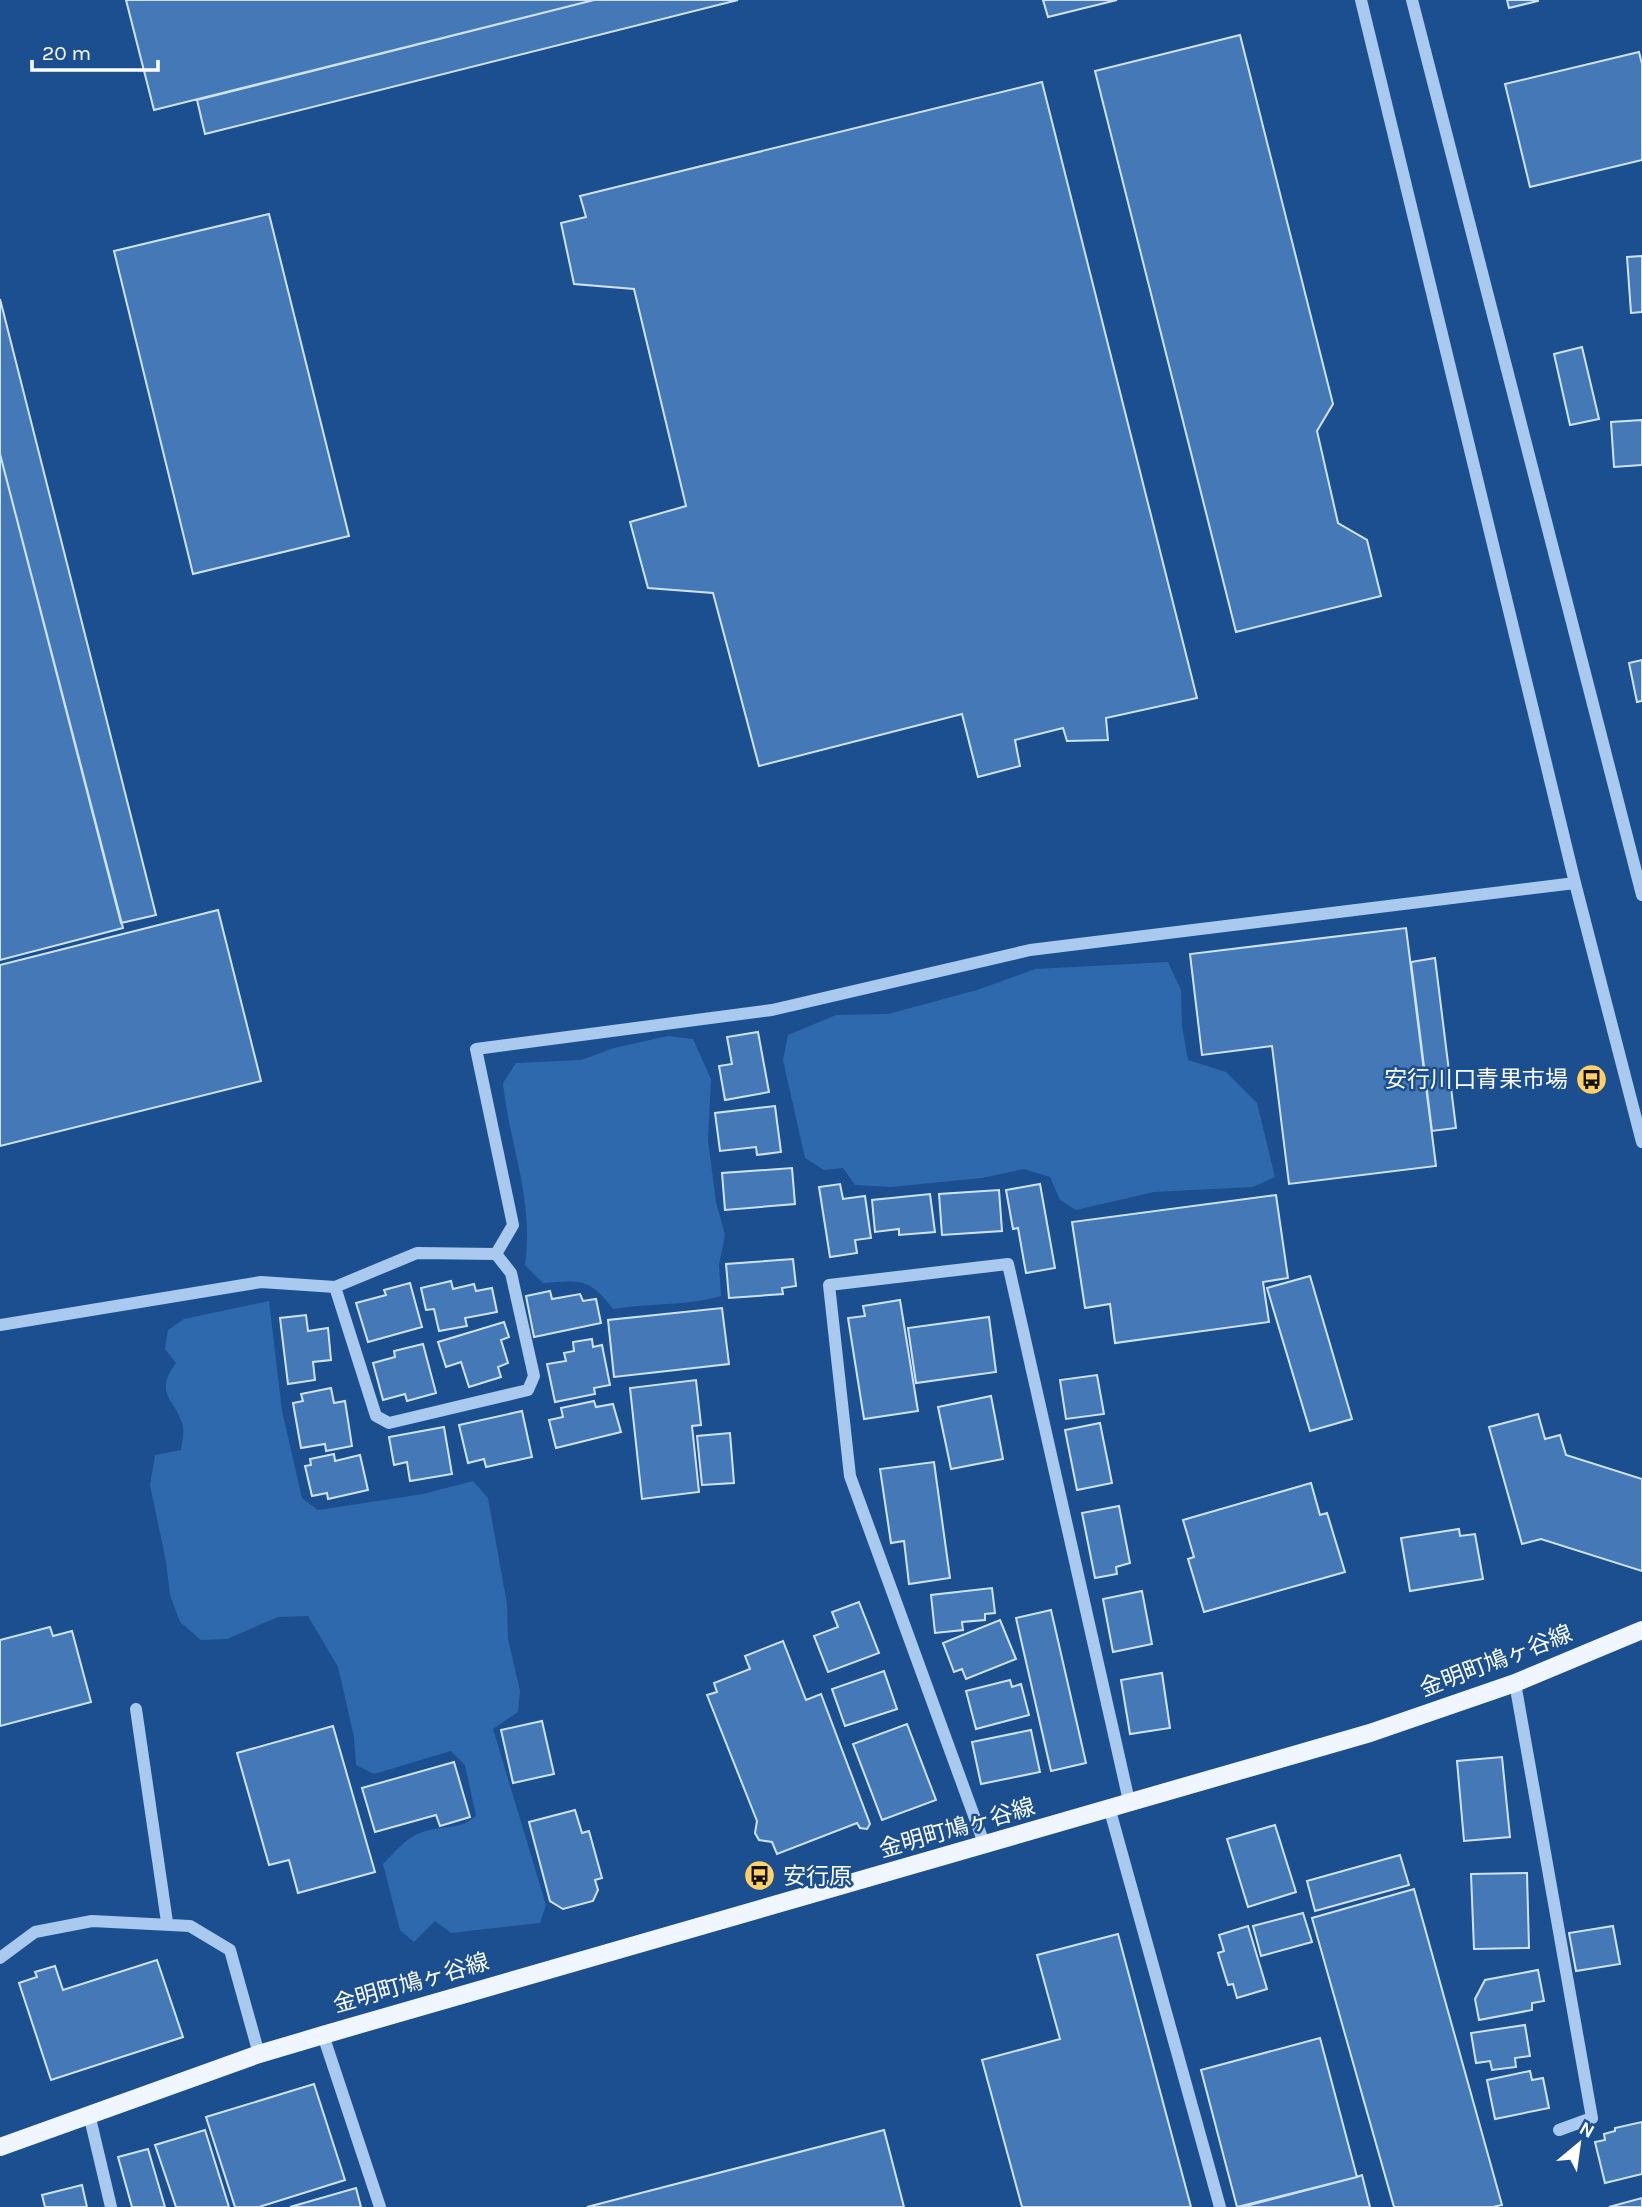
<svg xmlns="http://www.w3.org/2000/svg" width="1642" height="2207" viewBox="0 0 1642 2207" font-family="Karla,'Noto Sans JP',sans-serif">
  <rect width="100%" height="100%" fill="#1b4f8f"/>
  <path fill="#2e69ad" d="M1168 962 1181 990 1182 1026 1188 1060 1226 1072 1257 1103 1275 1177 1253 1187 1154 1192 1076 1210 1060 1200 1050 1177 1024 1169 982 1178 891 1187 855 1185 843 1168 824 1170 805 1158 783 1060 788 1035 836 1015 888 1014 977 990 1035 969Z
    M668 1036 693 1039 711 1079 708 1140 716 1202 725 1235 719 1265 721 1296C686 1306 649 1303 613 1309 590 1278 581 1280 543 1283L525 1265C534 1197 510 1148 503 1083L516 1063 581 1060 614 1048Z
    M269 1301 282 1411 302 1498 318 1510 423 1494 473 1481 488 1498 507 1604 508 1639 520 1691 518 1712 493 1729 546 1905 540 1923 451 1933 435 1921 414 1942 400 1930 383 1864C395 1852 406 1837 423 1832 444 1824 456 1832 476 1816L465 1765 451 1751 374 1774 356 1765 354 1737 338 1667 308 1616 278 1617 227 1639 201 1640 180 1622 170 1595 166 1562 150 1485 155 1455 181 1450C182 1443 185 1430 182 1423 173 1397 154 1393 176 1363L165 1349 168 1330 184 1319Z"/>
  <path fill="#4478b7" stroke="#cfe3fa" stroke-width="2" d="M126 0H594L154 110Z
    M594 0H738L205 134 197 100Z
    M1043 0H1117L1048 17Z
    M1507 0H1538V1L1509 8Z
    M1240 35 1333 404 1317 431 1338 523 1367 540 1381 596 1236 632 1095 71Z
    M1639 52 1642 64V160L1530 187 1505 84Z
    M1042 82 1197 698 1106 718 1108 740 1067 741 1063 728 1015 740 1020 766 978 777 962 714 759 766 713 593 648 588 630 522 686 506 634 289 574 284 561 223 586 217 580 196Z
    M269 214 349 536 193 574 114 251Z
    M1642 256V312L1631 313 1627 257Z
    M0 299 156 915 121 923 0 454Z
    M1582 347 1599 419 1570 425 1554 354Z
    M1642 420V465L1614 467 1611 422Z
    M0 454 123 928 0 960Z
    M1642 660V701L1637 702 1629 663Z
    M218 910 261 1081 0 1146V965Z
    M1406 928 1436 1166 1289 1184 1272 1046 1202 1055 1190 954Z
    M1435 958 1456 1128 1432 1131 1411 962Z
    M758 1032 769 1092 725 1100 719 1066 732 1064 727 1037Z
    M775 1106 781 1152 757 1155 756 1147 720 1151 715 1113Z
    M792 1168 795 1204 725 1210 722 1173Z
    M840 1184 843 1199 865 1196 871 1238 855 1240 857 1253 830 1257 819 1187Z
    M1040 1184 1055 1268 1026 1273 1018 1228 1013 1229 1006 1190Z
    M999 1190 1002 1231 942 1235 939 1194Z
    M930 1194 935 1232 899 1235V1229L875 1232 872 1200Z
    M1276 1195 1288 1278 1263 1282 1269 1322 1115 1343 1110 1304 1085 1308 1072 1222Z
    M793 1259 796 1286 782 1288 783 1294 729 1298 726 1264Z
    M1310 1276 1352 1419 1310 1431 1267 1288Z
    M451 1281 453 1289 474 1284 476 1291 492 1288 497 1312 465 1318 467 1326 439 1331 434 1309 426 1310 421 1288Z
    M410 1283 422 1327 368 1342 356 1303 386 1295 384 1290Z
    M550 1291 552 1299 580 1294 583 1301 596 1299 601 1323 534 1337 526 1296Z
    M900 1300 918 1411 864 1419 848 1318 865 1316 863 1306Z
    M722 1308 729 1364 614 1377 608 1320Z
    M306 1315 308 1331 328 1328 331 1360 313 1362 315 1380 288 1384 280 1318Z
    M989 1317 996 1372 916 1383 908 1328Z
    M504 1322 509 1337 501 1340 508 1363 498 1367 501 1377 469 1387 461 1362 446 1367 438 1342Z
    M592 1339 593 1347 602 1345 610 1385 594 1388 595 1394 555 1402 547 1364 566 1361 564 1353 574 1351 573 1342Z
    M423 1344 436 1393 407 1401 405 1394 383 1400 373 1363 395 1357 394 1351Z
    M1097 1375 1104 1414 1066 1419 1060 1380Z
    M696 1380 701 1425 692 1426 699 1492 642 1499 630 1388Z
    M331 1388 334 1403 345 1401 352 1446 326 1451 325 1444 301 1448 293 1403 303 1401 301 1394Z
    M991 1396 1003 1459 951 1469 938 1407Z
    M594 1401 596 1407 613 1404 621 1432 556 1448 549 1420 563 1417 561 1408Z
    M522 1411 532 1457 486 1467 484 1459 468 1463 459 1425Z
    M1538 1414 1545 1439 1560 1435 1566 1455 1642 1479V1571L1541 1539 1522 1544 1489 1427Z
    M1100 1423 1112 1483 1077 1490 1065 1430Z
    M444 1427 452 1474 410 1481 407 1462 394 1465 389 1437Z
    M730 1433 734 1483 702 1485 697 1436Z
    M334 1454 335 1461 360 1455 368 1490 328 1499 327 1493 312 1496 305 1466 311 1465 310 1459Z
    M934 1462 950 1578 909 1584 904 1541 891 1543 880 1469Z
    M1311 1483 1320 1515 1327 1513 1345 1572 1204 1612 1188 1559 1194 1557 1183 1520Z
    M1119 1506 1130 1563 1116 1567 1117 1574 1095 1578 1082 1513Z
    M1459 1529 1460 1536 1475 1534 1483 1579 1410 1591 1401 1538Z
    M992 1588 995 1613 985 1614V1620L962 1622 963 1630 935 1633 931 1595Z
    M1142 1591 1152 1644 1113 1652 1103 1599Z
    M859 1602 879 1653 828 1672 814 1636 838 1627 832 1612Z
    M1051 1610 1086 1763 1051 1771 1016 1618Z
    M1000 1620 1016 1659 966 1679 962 1669 954 1672 943 1643Z
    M50 1627 53 1636 72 1631 91 1702 0 1726V1640Z
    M783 1641 806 1700 821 1694 870 1824 867 1829 860 1828 857 1823 777 1854 772 1842 759 1840 755 1833 757 1821 707 1695 717 1692 714 1683 750 1669 745 1656Z
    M884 1671 897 1709 845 1726 832 1689Z
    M1162 1673 1170 1728 1130 1734 1121 1680Z
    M1010 1680 1012 1687 1021 1684 1029 1715 976 1729 966 1691Z
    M542 1721 554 1774 513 1783 501 1730Z
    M907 1724 936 1800 882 1820 853 1744Z
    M333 1726 375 1872 298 1893 289 1860 269 1865 237 1753Z
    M1031 1730 1040 1772 981 1784 972 1742Z
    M1502 1757 1510 1837 1464 1841 1457 1761Z
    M454 1762 470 1817 440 1826 436 1815 375 1832 362 1788Z
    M575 1810 582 1833 589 1831 602 1878 595 1880 598 1890 593 1901 563 1909 550 1901 529 1822Z
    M1275 1825 1296 1892 1248 1907 1227 1839Z
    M1400 1855 1409 1885 1315 1911 1307 1881Z
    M1527 1873 1529 1948 1474 1949 1471 1874Z
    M1414 1889 1502 2205 1493 2207H1394L1312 1918Z
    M1303 1913 1312 1942 1261 1956 1253 1926Z
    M1248 1926 1267 1989 1237 1998 1233 1984 1228 1985 1218 1953 1224 1951 1219 1935Z
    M1613 1926 1620 1964 1576 1971 1569 1933Z
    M1118 1934 1191 2207H1022L982 2060 1060 2039 1037 1955Z
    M157 1960 183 2037 51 2080 19 1983 37 1977 35 1972 55 1966 63 1990Z
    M1538 1970 1544 2001 1532 2003V2010L1479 2020 1475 1999 1485 1980Z
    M1525 2025 1530 2056 1515 2058 1516 2067 1492 2070 1490 2061 1476 2063 1471 2033Z
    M1320 2038 1357 2177 1237 2207 1201 2070Z
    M1530 2071 1532 2080 1543 2078 1549 2108 1495 2119 1487 2080Z
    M314 2084 345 2180 259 2207H235L206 2117Z
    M1642 2122V2174L1605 2183 1595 2142 1605 2140 1604 2134 1615 2131V2128Z
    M205 2130 229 2207H176L155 2145Z
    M884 2130 904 2207H587Z
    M148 2149 165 2207H132L118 2157Z
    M1362 2175 1370 2207H1242L1357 2177Z
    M82 2185 87 2207H45L42 2195Z
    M356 2188 361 2207H290Z
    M1642 2198V2207H1609Z"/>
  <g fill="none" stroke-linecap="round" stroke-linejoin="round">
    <path stroke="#a9c9ee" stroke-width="12" d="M1361 0 1575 883 1642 1142
      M1412 0 1642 895
      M335 1287 376 1416 389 1423 528 1390 534 1376 511 1273 496 1254
      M0 1325 261 1282 335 1287 417 1253 496 1254 513 1225 476 1049 772 1010 1030 950 1575 883
      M1515 1683 1592 2118 1559 2130
      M136 1709 167 1922
      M1109 1807 1220 2207
      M985 1846 850 1476 829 1285 1008 1264 1129 1801
      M0 1958 35 1932 92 1921 190 1926 230 1950 259 2054
      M323 2035 380 2207
      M89 2114 111 2207"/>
    <path stroke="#f0f6ff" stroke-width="18" d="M0 2147 259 2054 323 2035 1370 1733 1515 1683 1642 1630"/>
  </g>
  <defs>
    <symbol id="bus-disc" viewBox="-11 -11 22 22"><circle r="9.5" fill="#ffd166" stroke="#1b4f8f"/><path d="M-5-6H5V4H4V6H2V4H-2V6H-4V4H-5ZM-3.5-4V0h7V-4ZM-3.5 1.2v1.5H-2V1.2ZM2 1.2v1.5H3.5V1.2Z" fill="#111"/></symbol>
  </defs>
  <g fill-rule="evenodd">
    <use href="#bus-disc" x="1574" y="1062" width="35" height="35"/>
    <use href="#bus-disc" x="742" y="1858" width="35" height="35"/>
  </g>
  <g text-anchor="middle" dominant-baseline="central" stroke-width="5" stroke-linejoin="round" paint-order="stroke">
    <g font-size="23" fill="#fff" stroke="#1b4f8f" text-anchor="end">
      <text x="1568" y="1079">安行川口青果市場</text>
      <text x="783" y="1876" text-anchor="start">安行原</text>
    </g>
    <g font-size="23" fill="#fff" stroke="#1b4f8f">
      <text transform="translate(1496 1661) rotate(-21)">金明町鳩ヶ谷線</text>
      <text transform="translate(957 1828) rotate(-16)">金明町鳩ヶ谷線</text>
      <text transform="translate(411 1983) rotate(-16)">金明町鳩ヶ谷線</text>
    </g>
  </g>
  <g transform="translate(1579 2144) rotate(29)" stroke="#1b4f8f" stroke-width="5" paint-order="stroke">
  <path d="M0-5L12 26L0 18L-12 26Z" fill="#ffffff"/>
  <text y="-10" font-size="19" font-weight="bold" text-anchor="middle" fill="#ffffff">N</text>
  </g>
  <path d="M32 60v10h126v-10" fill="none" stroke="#ffffff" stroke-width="3.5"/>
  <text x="42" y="60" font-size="21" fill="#ffffff" stroke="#1b4f8f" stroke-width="5" paint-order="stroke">20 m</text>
</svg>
